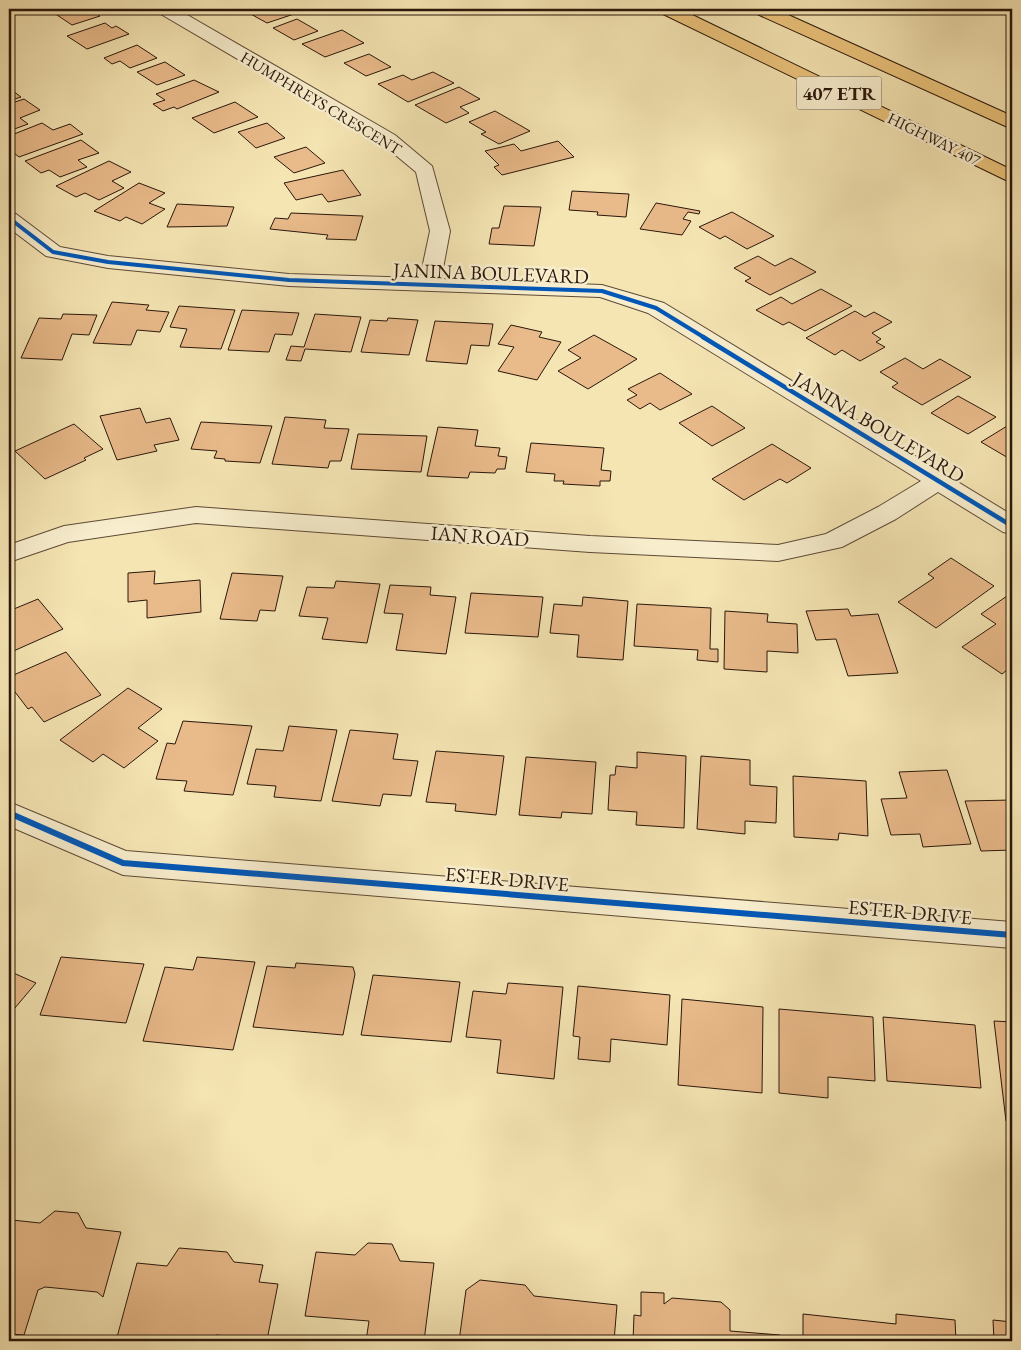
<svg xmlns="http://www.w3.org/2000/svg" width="1021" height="1350" viewBox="0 0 1021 1350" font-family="'EB Garamond',serif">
  <rect width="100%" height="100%" fill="#f5e5b3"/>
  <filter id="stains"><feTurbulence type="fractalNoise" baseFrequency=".004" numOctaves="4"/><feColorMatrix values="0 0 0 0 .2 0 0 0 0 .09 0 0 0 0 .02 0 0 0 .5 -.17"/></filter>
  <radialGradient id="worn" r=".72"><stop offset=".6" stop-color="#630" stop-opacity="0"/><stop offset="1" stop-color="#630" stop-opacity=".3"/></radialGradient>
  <path fill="#e9ba8a" stroke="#2a170b" d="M68 9H89L100 16 72 25 54 13Z
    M256 9H285L294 14 267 23 247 12Z
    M297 19 318 31 294 40 273 28Z
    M105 23 112 28 116 26 129 34 87 49 67 36Z
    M342 30 364 43 325 57 302 44Z
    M137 45 157 58 130 68 120 61 112 64 104 58Z
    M369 54 391 67 366 76 344 63Z
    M165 62 185 75 157 85 137 72Z
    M433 72 454 83 408 102 378 84 403 75 412 80Z
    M194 80 219 92 177 109 174 107 163 111 153 104 165 100 156 94Z
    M459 87 480 99 460 107 469 113 446 123 415 105Z
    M9 88 21 97 9 101Z
    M24 99 40 110 20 118 28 124 9 131V104Z
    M235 102 258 117 214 133 192 118Z
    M495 111 530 131 499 144 481 134 486 132 469 122Z
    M42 123 53 130 70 124 83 134 19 157 9 149 12 146 9 143V136Z
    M267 123 285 138 256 148 238 132Z
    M81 140 99 153 78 160 87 167 60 177 49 170 41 173 25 161Z
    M558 141 574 157 502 175 494 167 499 165 485 151 514 144 521 151Z
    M306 147 325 163 294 173 274 157Z
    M109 161 131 172 112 181 124 188 99 200 85 193 76 197 56 186Z
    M343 170 361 195 328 202 322 194 296 200 284 183Z
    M139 183 165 193 149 203 165 209 142 224 126 217 120 221 94 211Z
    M572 191 629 194 626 217 597 215 598 212 569 210Z
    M656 203 700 211 699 214 688 212 683 219 691 221 682 235 640 229Z
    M177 204 234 207 227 226 167 227Z
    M504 206 541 207 534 246 489 244 492 228H499Z
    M732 212 774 236 747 249 725 236 720 239 699 227Z
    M291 213 363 216 356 240 326 239 328 235 270 229 275 218 288 219Z
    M758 256 775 266 791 258 816 272 770 295 745 281 751 278 734 268Z
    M821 289 852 306 805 331 789 322 783 325 756 310 781 297 792 304Z
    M112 302 149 305 146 310 169 312 160 332 137 330 131 345 93 343Z
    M179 306 235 310 221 349 180 347 187 329 170 327Z
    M242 310 299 313 292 335 275 334 269 352 228 350Z
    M855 311 865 317 874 312 892 322 872 333 881 339 876 342 885 347 860 361 842 350 835 355 806 338Z
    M63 314 97 315 89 335 72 334 62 360 21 358 39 318 61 319Z
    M315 314 361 317 351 352 305 349 301 361 286 360 291 346 304 347Z
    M388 318 418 320 409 355 361 352 370 320 387 321Z
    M435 321 493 324 489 346 471 345 467 364 426 361Z
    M511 325 542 332 539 337 561 342 537 380 498 371 514 347 498 344Z
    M594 335 637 359 588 389 558 371 581 358 568 350Z
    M905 358 923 369 940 359 971 377 922 405 892 387 898 383 880 372Z
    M660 373 692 394 660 410 650 403 640 409 627 400 637 395 628 389Z
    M958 396 996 417 968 434 931 413Z
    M712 406 745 428 712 446 679 423Z
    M140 408 146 423 170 418 179 440 154 445 157 451 117 460 100 416Z
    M285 417 326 420 324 428 349 429 341 461H330L328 468 272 464Z
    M201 422 272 426 260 463 225 461V459L214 458 217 451 191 449Z
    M1012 423V457L1010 459 981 442Z
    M74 424 103 449 84 458 86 460 45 479 15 451Z
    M438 427 478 430 475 446 500 448 498 456 507 457 505 469H497L495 473 470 472 468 478 427 476Z
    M358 434 427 436 421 472 351 469Z
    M531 443 604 448 601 470 611 471 610 481H600V486L563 484 564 481H554L555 474 526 472Z
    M772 444 811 468 787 483 780 479 744 500 712 479Z
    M951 558 994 586 936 628 898 602 934 578 928 574Z
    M155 571 154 584 200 580 201 612 147 618V600L128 602V573Z
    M232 573 283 576 275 611 260 610 257 621 220 619Z
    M336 581 380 584 367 643 322 639 328 618 299 616 307 587 334 588Z
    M390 585 431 587 430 595 456 597 446 654 396 650 403 614 384 613Z
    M471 593 543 597 538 637 465 633Z
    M1007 596 1012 599V666L1002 674 962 647 996 624 981 614Z
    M583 597 628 601 623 660 577 657 579 635 550 633 554 604 582 606Z
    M38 599 63 629 9 653V611Z
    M637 604 711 608 710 649H718V662L697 660 698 650 634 646Z
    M848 609 851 616 878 614 898 673 848 676 836 639 816 640 806 611Z
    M725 611 768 614 767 622 797 624 798 653 767 651V672L724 669Z
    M66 652 101 695 44 722 32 707 28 709 9 684 11 679 9 677Z
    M128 688 162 709 138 728 158 741 124 768 103 754 93 762 60 740Z
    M183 721 252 726 233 795 184 791 187 781 156 779 167 743 175 744Z
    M289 726 337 730 321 801 274 797 276 786 247 784 256 749 283 751Z
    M350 730 398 734 393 759 418 761 411 796 383 794 380 806 332 801Z
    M436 751 504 756 496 815 455 811 456 804 426 802Z
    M637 752 686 756 684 828 636 825 637 812 608 810 610 775H615L616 766 637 768Z
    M701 756 750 760V785L777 787 776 823 745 821V834L697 829Z
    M526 757 596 762 592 814 562 812 561 818 519 815Z
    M947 770 971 844 923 847 920 834 891 835 881 799 907 798 899 772Z
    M793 776 866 781 868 836 839 833 838 840 794 837Z
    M1012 800V850L981 851 965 801Z
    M61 957 144 964 126 1023 40 1015Z
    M197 957 255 962 233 1050 143 1041 165 967 193 970Z
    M296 963 353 967 355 974 343 1035 253 1027 267 966 295 968Z
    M9 971 36 983 9 1015Z
    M373 975 460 982 451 1042 361 1035Z
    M508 983 563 987 554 1079 497 1073 501 1040 466 1037 473 991 506 994Z
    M578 986 670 995 667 1045 611 1039 610 1062 578 1059 580 1037 573 1036Z
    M682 999 763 1007 762 1093 678 1085Z
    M779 1009 873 1017 875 1081 828 1077V1098L779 1093Z
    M883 1017 975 1025 981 1088 887 1081Z
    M994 1021 1012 1022V1121H1006Z
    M55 1211 78 1213 86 1228 121 1232 103 1297 97 1292 45 1287 38 1290 24 1335 9 1334V1230L12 1220 40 1223Z
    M368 1243 392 1244 400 1261 434 1263 424 1341H366L369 1321 305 1316 316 1252 355 1255Z
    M179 1248 227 1252 234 1262 263 1265 259 1282 278 1284 267 1340 216 1335 215 1341H116L137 1263 167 1266Z
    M480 1280 525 1285 534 1296 617 1305 614 1341H459L466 1290Z
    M641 1292 664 1293V1304L672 1298 721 1302 730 1310V1331L780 1335V1341H633L634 1315 641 1316Z
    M803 1314 896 1324V1314L955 1320 956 1341H803Z
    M993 1320 1012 1322V1341H994Z"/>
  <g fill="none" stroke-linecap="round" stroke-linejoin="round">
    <defs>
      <path id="minor" d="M156 9H177L395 135 432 166 450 231 441 279 602 285 664 303 1012 515V534L1003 532 938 492 896 519 842 547 778 561 590 552 196 523 68 542 9 562V545L64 526 196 507 590 536 778 545 826 534 878 507 921 481 648 313 600 297 289 286 108 268 46 256 9 228V212L16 214 60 247 108 256 289 274 420 278 430 231 416 172 381 143 159 13Z
        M9 802 126 851 1012 922V948L123 875 9 826Z"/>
      <path id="highway" d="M658 9H680L1012 170V183L661 13Z
        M752 9H775L1012 116V129L755 13Z"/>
    </defs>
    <use href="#minor" stroke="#5d4a35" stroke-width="2"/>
    <use href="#highway" stroke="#2a170b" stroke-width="2"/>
    <use href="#minor" fill="#f8eece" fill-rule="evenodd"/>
    <use href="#highway" fill="#eac27a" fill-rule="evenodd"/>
    <defs>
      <path id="cycleway-far2" d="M9 218 53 252 108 262 289 280 602 291 656 308 705 338"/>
      <path id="cycleway-far1" d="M703 337 1012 526"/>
      <path id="cycleway" d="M9 813 123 863 1012 935"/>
    </defs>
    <use href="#cycleway-far2" stroke="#f8eece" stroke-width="6"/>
    <use href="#cycleway-far1" stroke="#f8eece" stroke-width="8"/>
    <use href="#cycleway" stroke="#f8eece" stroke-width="9"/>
    <use href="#cycleway-far2" stroke="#0057b8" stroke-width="4"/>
    <use href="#cycleway-far1" stroke="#0057b8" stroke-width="4.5"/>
    <use href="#cycleway" stroke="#0057b8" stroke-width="6"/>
  </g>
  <g text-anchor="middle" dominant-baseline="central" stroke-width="5" stroke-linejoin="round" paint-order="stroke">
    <g font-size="16" fill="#2a170b" stroke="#f8eece">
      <text transform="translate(321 103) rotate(31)">HUMPHREYS CRESCENT</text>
      <text transform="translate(934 139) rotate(26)">HIGHWAY 407</text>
    </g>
    <rect fill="#f8eece" stroke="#685846" stroke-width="1" x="796.5" y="76.5" width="85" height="33" rx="4"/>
    <g font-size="19" font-weight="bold" fill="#2a170b">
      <text x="839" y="93">407 ETR</text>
    </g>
    <g font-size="20" fill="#2a170b" stroke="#f8eece">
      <text transform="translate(491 273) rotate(2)">JANINA BOULEVARD</text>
      <text transform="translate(879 427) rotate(31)">JANINA BOULEVARD</text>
      <text transform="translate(480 536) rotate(4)">IAN ROAD</text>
      <text transform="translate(507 879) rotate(5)">ESTER DRIVE</text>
      <text transform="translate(910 912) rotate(5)">ESTER DRIVE</text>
    </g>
  </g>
  <rect width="1021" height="1350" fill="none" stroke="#f5e5b3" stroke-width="30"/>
  <rect x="10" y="10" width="1001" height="1330" fill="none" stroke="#2a170b" stroke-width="2.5"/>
  <rect x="15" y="15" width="991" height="1320" fill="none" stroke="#2a170b"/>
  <rect width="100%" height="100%" filter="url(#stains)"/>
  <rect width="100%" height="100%" fill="url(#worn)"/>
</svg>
